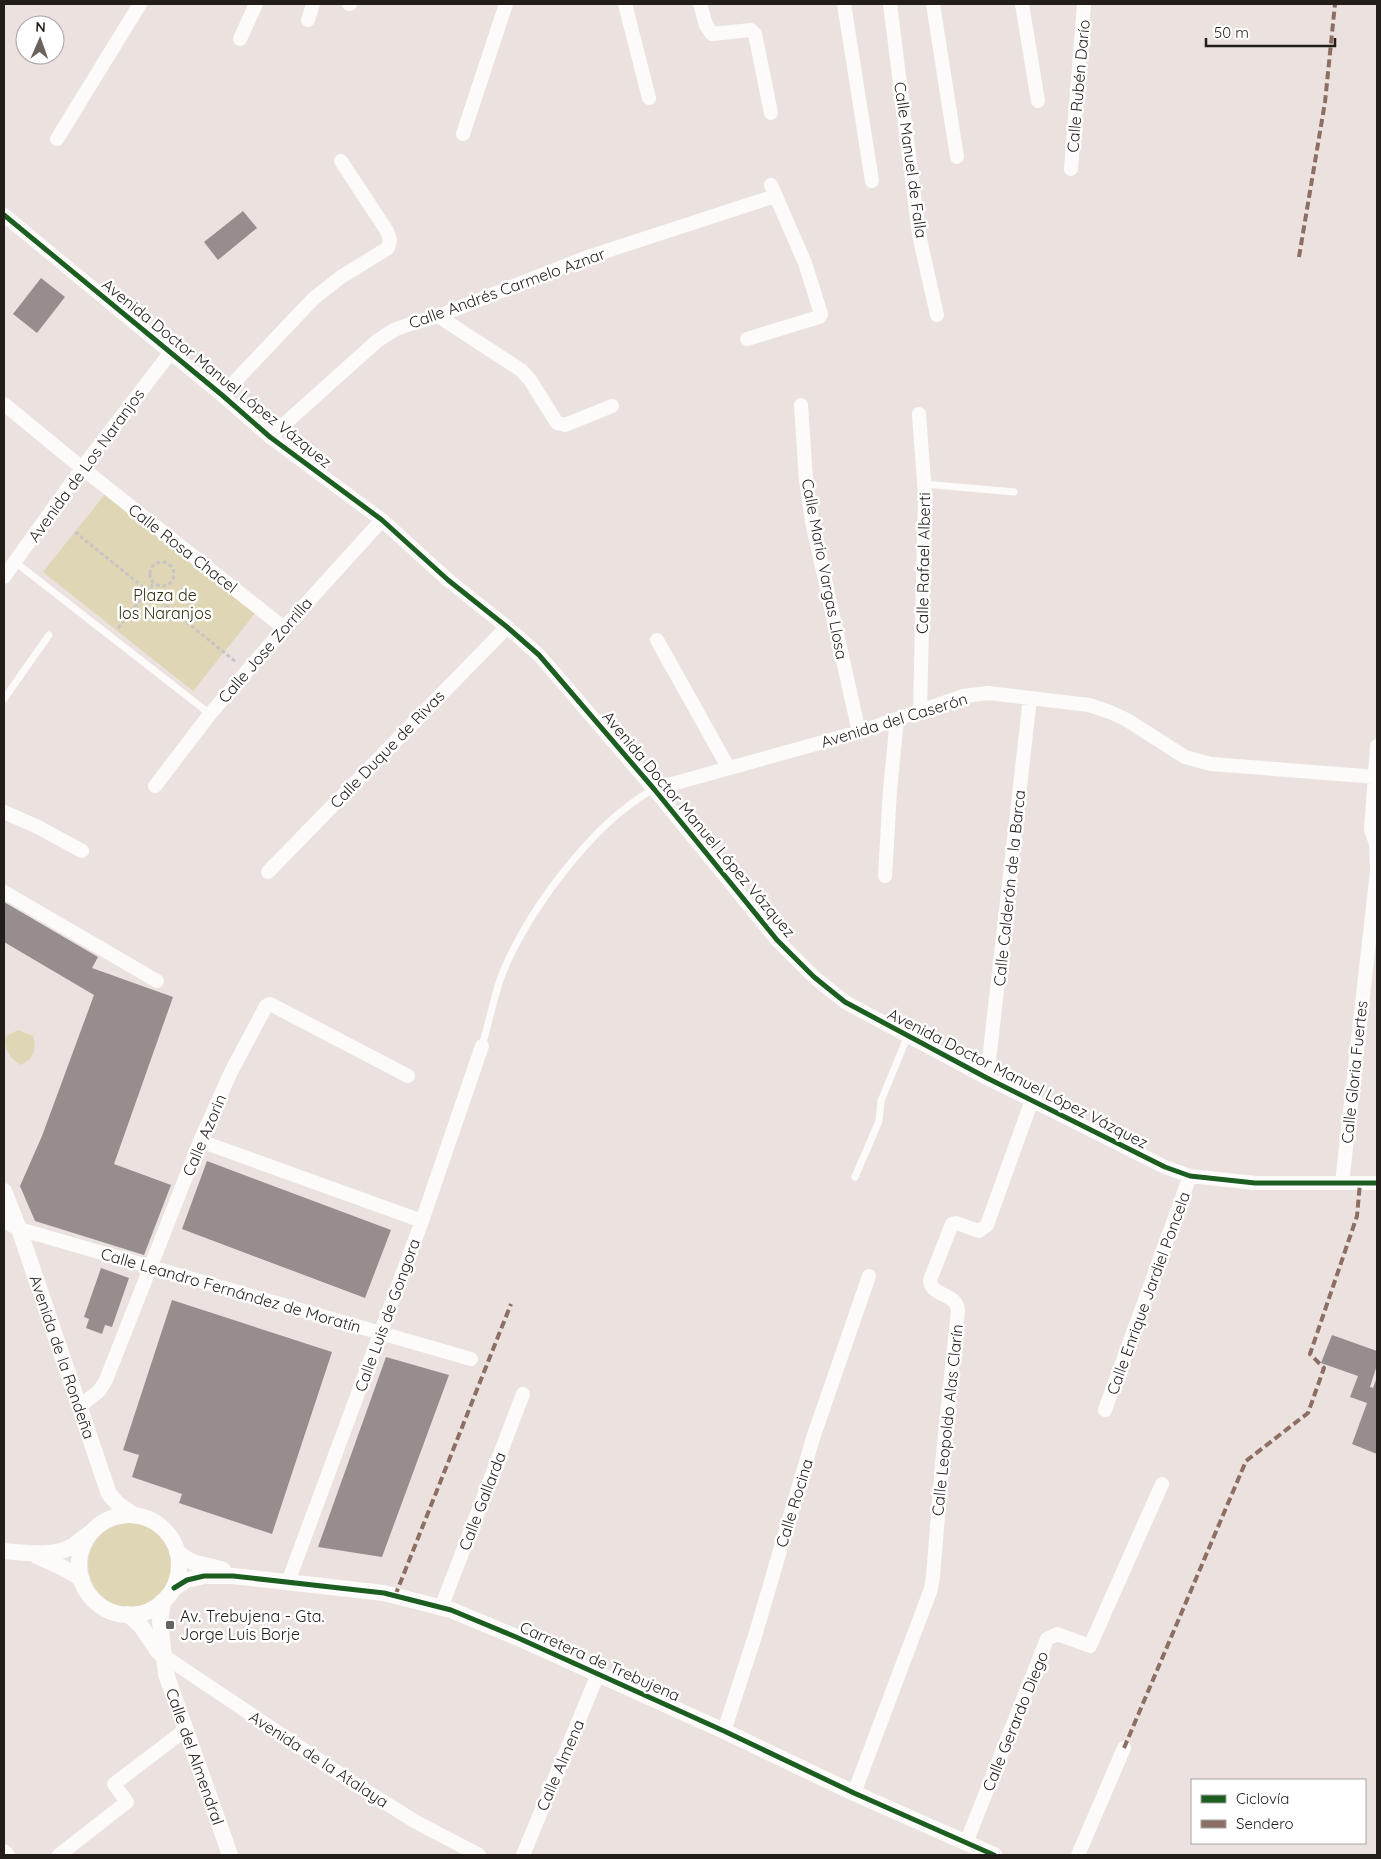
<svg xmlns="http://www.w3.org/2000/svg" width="1381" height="1859" viewBox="0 0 1381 1859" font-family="Quicksand,sans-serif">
  <rect width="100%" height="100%" fill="#ebe2df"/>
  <path fill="#ded6b5" d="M106 493 256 612 193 691 43 572Z
    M18 1030 33 1036C37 1050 34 1059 21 1065 10 1059 3 1048 6 1036Z
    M88 1565a42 42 0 1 1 84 0a42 42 0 1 1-84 0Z"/>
  <path fill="#968e8d" d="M243 211 257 228 218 260 204 242Z
    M41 278 65 297 37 333 13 314Z
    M4 902 98 957 92 968 173 997 114 1164 171 1185 144 1255 35 1221 20 1186 42 1136 94 995 4 942Z
    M207 1161 391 1230 365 1298 182 1229Z
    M101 1268 129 1278 112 1327 105 1325 102 1334 86 1328 89 1319 84 1317Z
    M172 1300 332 1352 272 1534 179 1503 182 1494 132 1477 139 1455 123 1450Z
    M1332 1335 1377 1351V1365L1370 1387 1373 1388 1376 1380H1377V1454L1352 1444 1367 1403 1350 1397 1358 1376 1321 1363Z
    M386 1357 449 1375 382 1557 318 1547Z"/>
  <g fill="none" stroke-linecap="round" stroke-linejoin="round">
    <path stroke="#c8c5c4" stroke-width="3" stroke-dasharray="4 2.5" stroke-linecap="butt" d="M75 532 236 662
      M150 574a12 12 0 1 1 24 0a12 12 0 1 1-24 0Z
      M118 628 154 583"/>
    <path stroke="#fcfbfa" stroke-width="7" d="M924 484 1014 492
      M15 562 210 714
      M4 699 49 635
      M482 1046C488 1025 493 1003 499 983 521 918 593 822 654 789
      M855 1177 879 1121 881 1101 908 1035"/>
    <path stroke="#fcfbfa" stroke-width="14" d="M349 4H350
      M625 4 649 98
      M700 4 706 25 712 34 751 30 755 34 771 113
      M844 4 872 181
      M890 4 919 235 937 315
      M933 4 957 157
      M1022 4 1038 101
      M308 20 313 4
      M240 39 256 4
      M463 134 506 4
      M57 139 140 4
      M1071 169 1084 4
      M4 215 222 395 270 437 382 520 448 580 507 627 539 655 654 789 777 940 814 977 845 1002 987 1078 1165 1167 1190 1176 1255 1183H1377
      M438 316 521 370 530 380 557 423 565 425 612 406
      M747 339 819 317 821 314 805 263 771 185
      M222 395 313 299 341 277 388 248 390 240 387 231 341 161
      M4 404 82 468 284 628
      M801 405 806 480 812 522 859 732
      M919 414 925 495 920 712
      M270 437 377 341 394 330 410 324 438 316 585 258 775 196
      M4 577 82 468 170 353
      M657 640 728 767
      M1377 746 1371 830 1376 844 1377 867
      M155 786 210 714 284 628 382 520
      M654 789 859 732 963 696 988 693 1089 705 1110 712 1127 720 1185 757 1211 764 1377 777
      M4 812 38 827 82 851
      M268 872 507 627
      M885 876 890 790 897 719
      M4 892 157 981
      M987 1078 1030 698
      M200 1141 422 1221
      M1342 1183 1377 871
      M4 1221 19 1229 471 1359
      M79 1407 99 1391 106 1380 200 1141 231 1072 266 1006 270 1004 274 1006 408 1076
      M1105 1410 1190 1176
      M288 1582 422 1221 482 1046
      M441 1608 523 1394
      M164 1656 355 1784 416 1822 479 1855
      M724 1731 755 1636 813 1438 869 1276
      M854 1793 931 1589 933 1576 943 1454 958 1310C956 1292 931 1297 930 1280L952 1224 956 1223 979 1231 987 1225 1032 1100
      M966 1843 1047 1639 1057 1634 1090 1646 1162 1484
      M4 1851 8 1855
      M59 1855 127 1802 114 1784 185 1730
      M523 1855 598 1674
      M1078 1855 1124 1748"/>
    <g stroke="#fcfbfa" stroke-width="16">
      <path id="s1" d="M4 1191 19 1229 109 1494 118 1504 134 1515"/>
      <circle cx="129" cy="1565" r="50"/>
      <path d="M4 1551C25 1553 54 1557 73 1546 78 1542 83 1538 89 1534"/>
      <path d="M177 1552C194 1566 204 1564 223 1570"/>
      <path d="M34 1554C51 1564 67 1567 82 1580"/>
      <path d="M174 1588 187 1580 204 1576H233L384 1593 451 1610 516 1637 724 1731 854 1793 994 1855"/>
      <path id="s2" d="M163 1601 160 1622 166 1674 230 1855"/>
      <path d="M128 1614 141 1626 157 1650 163 1656"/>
    </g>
    <path stroke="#8d6e63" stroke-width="4" stroke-dasharray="8 4" stroke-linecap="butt" d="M1299 257 1325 102 1335 4
      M395 1596 511 1304
      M1124 1748 1246 1461 1308 1413 1324 1368 1310 1354 1357 1216 1360 1183"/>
    <defs>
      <path id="cycleway" d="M4 215 222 395 270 437 382 520 448 580 507 627 539 655 654 789 777 940 814 977 845 1002 987 1078 1165 1167 1190 1176 1255 1183H1377
        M174 1588 187 1580 204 1576H233L384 1593 451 1610 516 1637 724 1731 854 1793 994 1855"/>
    </defs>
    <use href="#cycleway" stroke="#fff" stroke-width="8"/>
    <use href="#cycleway" stroke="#1b5e20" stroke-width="5"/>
  </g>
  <rect fill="#69625f" stroke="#fff" stroke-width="2" x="165" y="1620" width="10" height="10" rx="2.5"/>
  <g text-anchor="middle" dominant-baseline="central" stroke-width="5" stroke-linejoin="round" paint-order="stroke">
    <g font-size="16" fill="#231d1a" stroke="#fff">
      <text transform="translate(1078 86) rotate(-85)">Calle Rubén Darío</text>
      <text transform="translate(911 160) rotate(82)">Calle Manuel de Falla</text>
      <text transform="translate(507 288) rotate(-20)">Calle Andrés Carmelo Aznar</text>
      <text transform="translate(217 373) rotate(39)">Avenida Doctor Manuel López Vázquez</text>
      <text transform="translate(86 465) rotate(-54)">Avenida de Los Naranjos</text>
      <text transform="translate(183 548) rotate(38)">Calle Rosa Chacel</text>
      <text transform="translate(923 563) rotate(-89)">Calle Rafael Alberti</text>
      <text transform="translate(825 569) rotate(79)">Calle Mario Vargas Llosa</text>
      <text transform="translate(265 650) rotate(-49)">Calle Jose Zorrilla</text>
      <text transform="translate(894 720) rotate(-17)">Avenida del Caserón</text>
      <text transform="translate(387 749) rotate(-46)">Calle Duque de Rivas</text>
      <text transform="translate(699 824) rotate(50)">Avenida Doctor Manuel López Vázquez</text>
      <text transform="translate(1009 888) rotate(-84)">Calle Calderón de la Barca</text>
      <text transform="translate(1354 1072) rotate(-84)">Calle Gloria Fuertes</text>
      <text transform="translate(1018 1078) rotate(27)">Avenida Doctor Manuel López Vázquez</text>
      <text transform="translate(204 1135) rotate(-67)">Calle Azorin</text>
      <text transform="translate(231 1290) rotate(16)">Calle Leandro Fernández de Moratín</text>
      <text transform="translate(1148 1293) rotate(-70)">Calle Enrique Jardiel Poncela</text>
      <text transform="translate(387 1315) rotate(-70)">Calle Luis de Gongora</text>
      <text stroke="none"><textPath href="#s1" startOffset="176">Avenida de la Rondeña</textPath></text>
      <text transform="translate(947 1420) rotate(-84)">Calle Leopoldo Alas Clarín</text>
      <text transform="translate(482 1501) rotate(-69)">Calle Gallarda</text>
      <text transform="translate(794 1503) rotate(-73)">Calle Rocina</text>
      <text transform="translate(600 1661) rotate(24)">Carretera de Trebujena</text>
      <text transform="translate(1015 1721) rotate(-68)">Calle Gerardo Diego</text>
      <text stroke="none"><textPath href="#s2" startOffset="161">Calle del Almendral</textPath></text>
      <text transform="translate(319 1759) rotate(33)">Avenida de la Atalaya</text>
      <text transform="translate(560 1765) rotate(-67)">Calle Almena</text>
    </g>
    <g font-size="16" fill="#353110" stroke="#fff">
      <text x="165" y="595">Plaza de<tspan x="165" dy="18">los Naranjos</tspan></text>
    </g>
    <g font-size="16" fill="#231d1a" stroke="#fff" text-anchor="start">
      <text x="180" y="1616">Av. Trebujena - Gta.<tspan x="180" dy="18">Jorge Luis Borje</tspan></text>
    </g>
  </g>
  <rect width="1381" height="1859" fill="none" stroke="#231d1a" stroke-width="10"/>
  <rect x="1191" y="1779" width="175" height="65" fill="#ffffff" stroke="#a7a5a3"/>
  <rect x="1201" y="1795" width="25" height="8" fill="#1b5e20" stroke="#a7a5a3"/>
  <text x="1236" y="1804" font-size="15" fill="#231d1a">Ciclovía</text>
  <rect x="1201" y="1820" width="25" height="8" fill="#8d6e63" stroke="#a7a5a3"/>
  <text x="1236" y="1829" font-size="15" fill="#231d1a">Sendero</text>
  <g transform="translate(40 40) rotate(2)"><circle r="24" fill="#ffffff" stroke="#a7a5a3"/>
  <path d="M0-4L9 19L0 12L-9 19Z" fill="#69625f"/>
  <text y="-8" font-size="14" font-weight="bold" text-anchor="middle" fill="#231d1a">N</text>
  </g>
  <path d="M1206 38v8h129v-8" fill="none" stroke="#231d1a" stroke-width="2.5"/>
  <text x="1214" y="38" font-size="15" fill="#231d1a" stroke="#ffffff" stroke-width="4" paint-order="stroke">50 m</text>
</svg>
